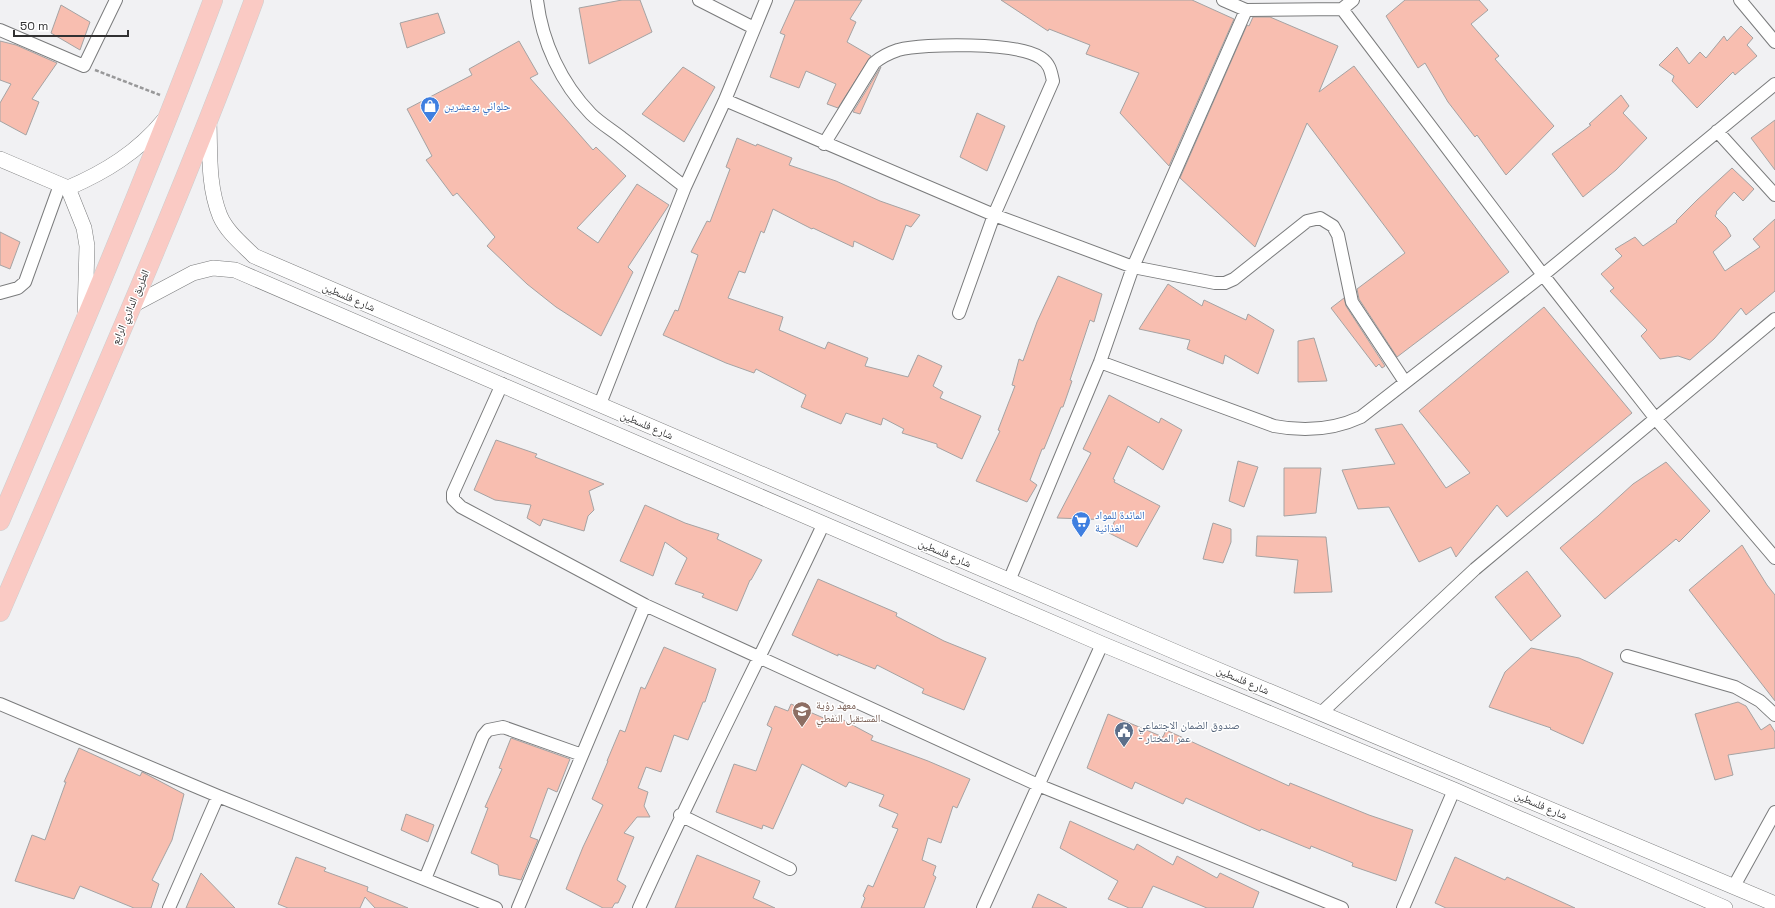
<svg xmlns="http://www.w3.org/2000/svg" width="1775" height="908" viewBox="0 0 1775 908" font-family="'Space Grotesk','Noto Naskh Arabic',sans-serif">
  <rect width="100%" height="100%" fill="#f1f1f3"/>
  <path fill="#f8beb0" stroke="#a5a3a3" d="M622 0H640L652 32 589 64 579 8Z
    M795 0H862L850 19 856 22 847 42 871 56 838 108 827 104 836 84 806 71 799 88 770 77 785 35 780 33Z
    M1001 0H1192L1234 19 1169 166 1120 113 1139 73 1086 54 1090 45 1049 29 1048 31Z
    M1405 0H1479L1488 10 1471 24 1499 56 1495 59 1554 126 1506 175 1477 135 1475 137 1448 102 1425 63 1418 68 1386 16Z
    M61 5 90 22 80 50 51 33Z
    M438 13 445 33 407 48 400 23Z
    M1253 17H1270L1338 46 1319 92 1354 66 1509 272 1397 357 1359 299 1357 289 1405 253 1307 123 1255 247 1180 178 1247 25 1249 26Z
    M1741 26 1753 38 1747 45 1757 56 1735 75 1733 72 1697 108 1672 81 1674 76 1659 65 1677 47 1689 64 1700 52 1706 58 1724 36 1727 41Z
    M0 41 16 45 57 63 32 99 39 102 26 135 0 121V103L11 84 0 80Z
    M519 41 538 74 530 78 593 150 596 147 626 176 577 228 598 243 637 184 669 205 628 267 633 272 601 336 556 307 527 284 487 246 495 237 457 193 453 196 426 160 432 156 407 109 472 75 469 69Z
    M683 67 715 87 684 142 642 114Z
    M881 67 860 114 853 112 880 68Z
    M1621 95 1629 106 1623 113 1647 138 1616 170 1583 197 1552 154 1591 125 1589 124Z
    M977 113 1005 126 987 171 960 157Z
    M1775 120V170L1751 138Z
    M737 138 756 146 757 144 792 158 789 165 836 181 880 201 920 215 911 227 906 225 893 260 854 241 853 247 813 228 812 229 773 209 764 233 761 231 745 273 739 271 728 298 783 317 779 330 825 349 828 342 868 358 865 366 908 377 918 355 942 366 933 386 943 392 940 398 981 416 962 459 937 447V444L902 433 904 429 883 418 881 425 846 413 841 424 801 407 806 395 756 369 754 373 726 363 663 335 675 310 678 311 698 255 691 252 707 221 710 222 730 169 726 167Z
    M1732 168 1754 189 1743 201 1734 192 1716 212 1717 213 1715 216 1726 227 1731 236 1713 252 1725 271 1760 247 1753 239 1775 219V291L1746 315 1741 308 1714 339 1690 360 1678 356 1660 359 1641 336 1647 330 1610 291 1614 288 1601 274 1622 256 1615 249 1635 237 1643 246 1677 222 1676 221 1697 200Z
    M0 232 20 242 10 269 0 265Z
    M1058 276 1102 294 1094 322 1090 320 1070 380 1072 381 1063 407H1061L1044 449H1042L1030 480 1037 485 1027 502 976 481 1000 431 998 430 1015 386 1012 385 1019 359 1023 361 1037 322Z
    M1168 284 1202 306 1204 300 1246 320 1248 314 1274 330 1258 374 1225 355 1223 364 1187 349 1190 340 1139 329Z
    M1344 298 1346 306 1385 366 1382 368 1379 364 1376 367 1331 308Z
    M1544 307 1632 413 1507 517 1497 505 1456 557 1451 547 1419 562 1389 507 1358 509 1342 470 1395 464 1375 429 1402 424 1446 488 1470 473 1419 411Z
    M1314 338 1327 381 1298 382V341Z
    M1109 395 1159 423 1161 418 1182 430 1163 470 1128 446 1113 479 1115 480 1114 482 1160 506 1137 547 1109 533 1115 520 1057 518 1091 453 1083 449Z
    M496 440 537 454 535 457 604 484 589 491 594 510 588 516 584 531 543 519 540 526 527 518 531 505 495 500 474 490Z
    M1238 461 1258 467 1244 507 1229 501Z
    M1666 462 1710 511 1679 542 1676 539 1605 599 1560 548 1598 516 1633 484Z
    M1284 468H1321L1316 513 1284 516Z
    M645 505 685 523 719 534 717 539 762 560 751 580H750L737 611 702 597 704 594 675 584 687 558 665 542 653 576 620 561Z
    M1213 523 1231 529V542L1223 563 1203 559Z
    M1257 536 1326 537 1332 592 1294 593 1298 560 1256 556Z
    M1742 545 1767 585 1775 595V701L1689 590Z
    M1527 571 1561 616 1531 641 1495 597Z
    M818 579 897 613 896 616 944 641 986 658 964 710 922 693 924 689 877 665 875 669 838 654V656L792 635Z
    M664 647 716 669 705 702H703L688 740 674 735 661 772 646 767 638 788 648 792 644 806 650 817H637L624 833 634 837 617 880 626 886 618 903H615L612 908H603L566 889 583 847 603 805 592 799 608 761H607L620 730 625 732 641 687 645 689Z
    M1531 648 1579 658 1613 673 1583 744 1550 729 1551 728 1489 707 1505 672Z
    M1738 702 1746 706 1761 730 1770 724 1775 732V748L1728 755 1733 775 1715 780 1695 714Z
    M791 704 833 722 834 715 873 736 871 740 928 761 970 779 957 808 953 806 941 843 928 838 922 860 936 866 933 875 936 877 924 908H861L865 898 863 896 868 885 873 887 898 829 892 827 898 814 879 806 884 795 849 782 846 787 802 764 773 829 763 825 762 829 716 812 734 764 756 771 772 728 767 725 775 706 788 711Z
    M1108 714 1163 737 1166 730 1289 786 1290 783 1369 815 1413 830 1396 881 1352 866 1353 863 1311 846 1310 849 1261 829 1260 831 1186 798 1183 804 1135 782 1132 789 1087 768Z
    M511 738 570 759 557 792 548 788 530 837 538 840 521 880 499 875 498 865 471 853 488 808 485 807 502 769 499 768Z
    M79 748 140 776 142 772 148 775 184 794 172 840 152 880 159 884 151 908H134L80 886 74 899 15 881 32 835 45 840 66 782H64Z
    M406 814 434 825 428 842 401 830Z
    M1070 821 1134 850 1137 844 1173 865 1177 856 1217 878 1220 873 1259 892 1253 908H1207L1153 886 1142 908H1129L1108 899 1118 881 1060 848Z
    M697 855 760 881 753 898 775 908H675Z
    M296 857 326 868 324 871 368 887 367 891 408 908H375L365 897 360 908H288L278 904Z
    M1455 857 1505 880 1507 877 1575 908H1446L1435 903Z
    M201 873 235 908H186Z
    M1038 894 1067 908H1032Z"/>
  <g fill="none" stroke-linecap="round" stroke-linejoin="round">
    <defs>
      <path id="minor" d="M537 0C542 42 561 83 591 114 600 123 612 130 622 138 643 154 664 171 685 187
        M699 0 754 28
        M1223 0 1246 10 1342 9 1353 0
        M1740 0 1775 42
        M1342 9 1543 275 1656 419 1775 558
        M0 30 84 66 116 0
        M725 100 994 215 1133 267 1215 283H1225L1234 279 1307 221 1320 218 1333 226 1338 235 1352 302 1405 382
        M1717 131 1775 195
        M824 144 874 63C881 57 889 53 898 50 925 43 1018 42 1041 58 1050 64 1051 72 1053 81L994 215 959 313
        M0 293 18 288 25 282 60 185
        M1100 362 1274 426C1305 432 1333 430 1361 417L1543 275 1775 84
        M502 384 453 493V499L461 507 645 605 1038 785 1342 908
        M600 404 685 187 725 100 766 0
        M1009 581 1100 362 1133 267 1246 10
        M1627 656 1735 687 1760 701 1775 715
        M0 704 218 796 496 908
        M1321 713 1475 569 1775 319
        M680 815 790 869
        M425 879 483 736 488 730 503 727 582 755
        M1734 886 1775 812
        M169 908 218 796
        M518 908 645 605
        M639 908C697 779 763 653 823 525
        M983 908 1102 644
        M1403 908 1454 790"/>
      <path id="tertiary" d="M209 122C210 154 208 186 220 216 227 232 242 244 254 256L1185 656 1775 904
        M0 159 68 188C105 172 138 152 164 120
        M68 188 84 228 87 246 85 315
        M131 306 193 273 213 268 235 270 1102 644 1454 790 1725 908"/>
      <path id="primary" d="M0 521C74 348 147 176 213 0
        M0 612C87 409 178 207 254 0"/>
    </defs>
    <use href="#minor" stroke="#7a7b7c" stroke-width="14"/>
    <use href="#tertiary" stroke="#7a7b7c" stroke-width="16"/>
    <use href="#primary" stroke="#cecece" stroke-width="20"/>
    <path stroke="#989899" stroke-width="2.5" stroke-dasharray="4 2" stroke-linecap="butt" d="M95 70 160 95"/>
    <use href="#minor" stroke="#fff" stroke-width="12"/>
    <use href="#tertiary" stroke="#fff" stroke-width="15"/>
    <use href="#primary" stroke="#facac4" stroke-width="19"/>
  </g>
  <defs>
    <symbol id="shop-pin" viewBox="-11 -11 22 30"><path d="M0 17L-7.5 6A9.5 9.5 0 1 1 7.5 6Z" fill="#3f7fe0" stroke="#fff"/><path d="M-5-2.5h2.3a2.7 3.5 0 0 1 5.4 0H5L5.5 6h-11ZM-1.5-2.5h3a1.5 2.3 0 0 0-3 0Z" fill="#fff"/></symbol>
    <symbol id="supermarket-pin" viewBox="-11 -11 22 30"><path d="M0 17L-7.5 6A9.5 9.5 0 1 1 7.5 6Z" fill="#3f7fe0" stroke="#fff"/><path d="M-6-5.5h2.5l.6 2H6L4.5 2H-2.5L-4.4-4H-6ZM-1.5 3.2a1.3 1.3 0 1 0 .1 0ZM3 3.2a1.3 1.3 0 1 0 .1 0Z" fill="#fff"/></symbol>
    <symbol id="school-pin" viewBox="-11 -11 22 30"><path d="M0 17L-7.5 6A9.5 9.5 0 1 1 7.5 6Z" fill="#8d6e63" stroke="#fff"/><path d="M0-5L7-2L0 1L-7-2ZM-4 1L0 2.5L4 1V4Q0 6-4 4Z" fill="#fff"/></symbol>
    <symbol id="civic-pin" viewBox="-11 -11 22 30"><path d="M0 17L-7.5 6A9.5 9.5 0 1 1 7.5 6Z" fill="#5c6f8a" stroke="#fff"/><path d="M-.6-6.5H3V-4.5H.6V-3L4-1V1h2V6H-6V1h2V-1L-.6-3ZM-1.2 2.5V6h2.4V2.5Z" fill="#fff"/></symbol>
  </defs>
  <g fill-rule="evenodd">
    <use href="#shop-pin" x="419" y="95" width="22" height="30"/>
    <use href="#supermarket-pin" x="1070" y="510" width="22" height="30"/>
    <use href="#school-pin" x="791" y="700" width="22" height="30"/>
    <use href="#civic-pin" x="1113" y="720" width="22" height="30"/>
  </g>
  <g text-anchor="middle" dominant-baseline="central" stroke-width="3" stroke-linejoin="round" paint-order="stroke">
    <g font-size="11" fill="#366cbe" stroke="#fff" text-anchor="start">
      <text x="444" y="106">حلواني بوعشرين</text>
      <text x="1095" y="515">المائدة للمواد<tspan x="1095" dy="13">الغذائية</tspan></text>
    </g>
    <g font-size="11" fill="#313132" stroke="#fff">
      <text transform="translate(349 297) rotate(23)">شارع فلسطين</text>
      <text transform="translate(130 307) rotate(-67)">الطريق الدائري الرابع</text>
      <text transform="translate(647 425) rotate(23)">شارع فلسطين</text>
      <text transform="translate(945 553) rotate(23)">شارع فلسطين</text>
      <text transform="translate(1243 680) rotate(23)">شارع فلسطين</text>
      <text transform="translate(1541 805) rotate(23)">شارع فلسطين</text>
    </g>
    <g font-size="11" fill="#785e54" stroke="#fff" text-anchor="start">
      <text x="816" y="705">معهد رؤية<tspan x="816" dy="13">المستقبل النفطي</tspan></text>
    </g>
    <g font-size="11" fill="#4e5e75" stroke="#fff" text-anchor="start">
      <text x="1138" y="725">صندوق الضمان الاجتماعي<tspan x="1138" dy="13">- عمر المختار</tspan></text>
    </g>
  </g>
  <path d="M14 30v6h114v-6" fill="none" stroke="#313132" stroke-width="2"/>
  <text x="20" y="30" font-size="12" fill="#313132" stroke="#ffffff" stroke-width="3" paint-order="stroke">50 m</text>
</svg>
